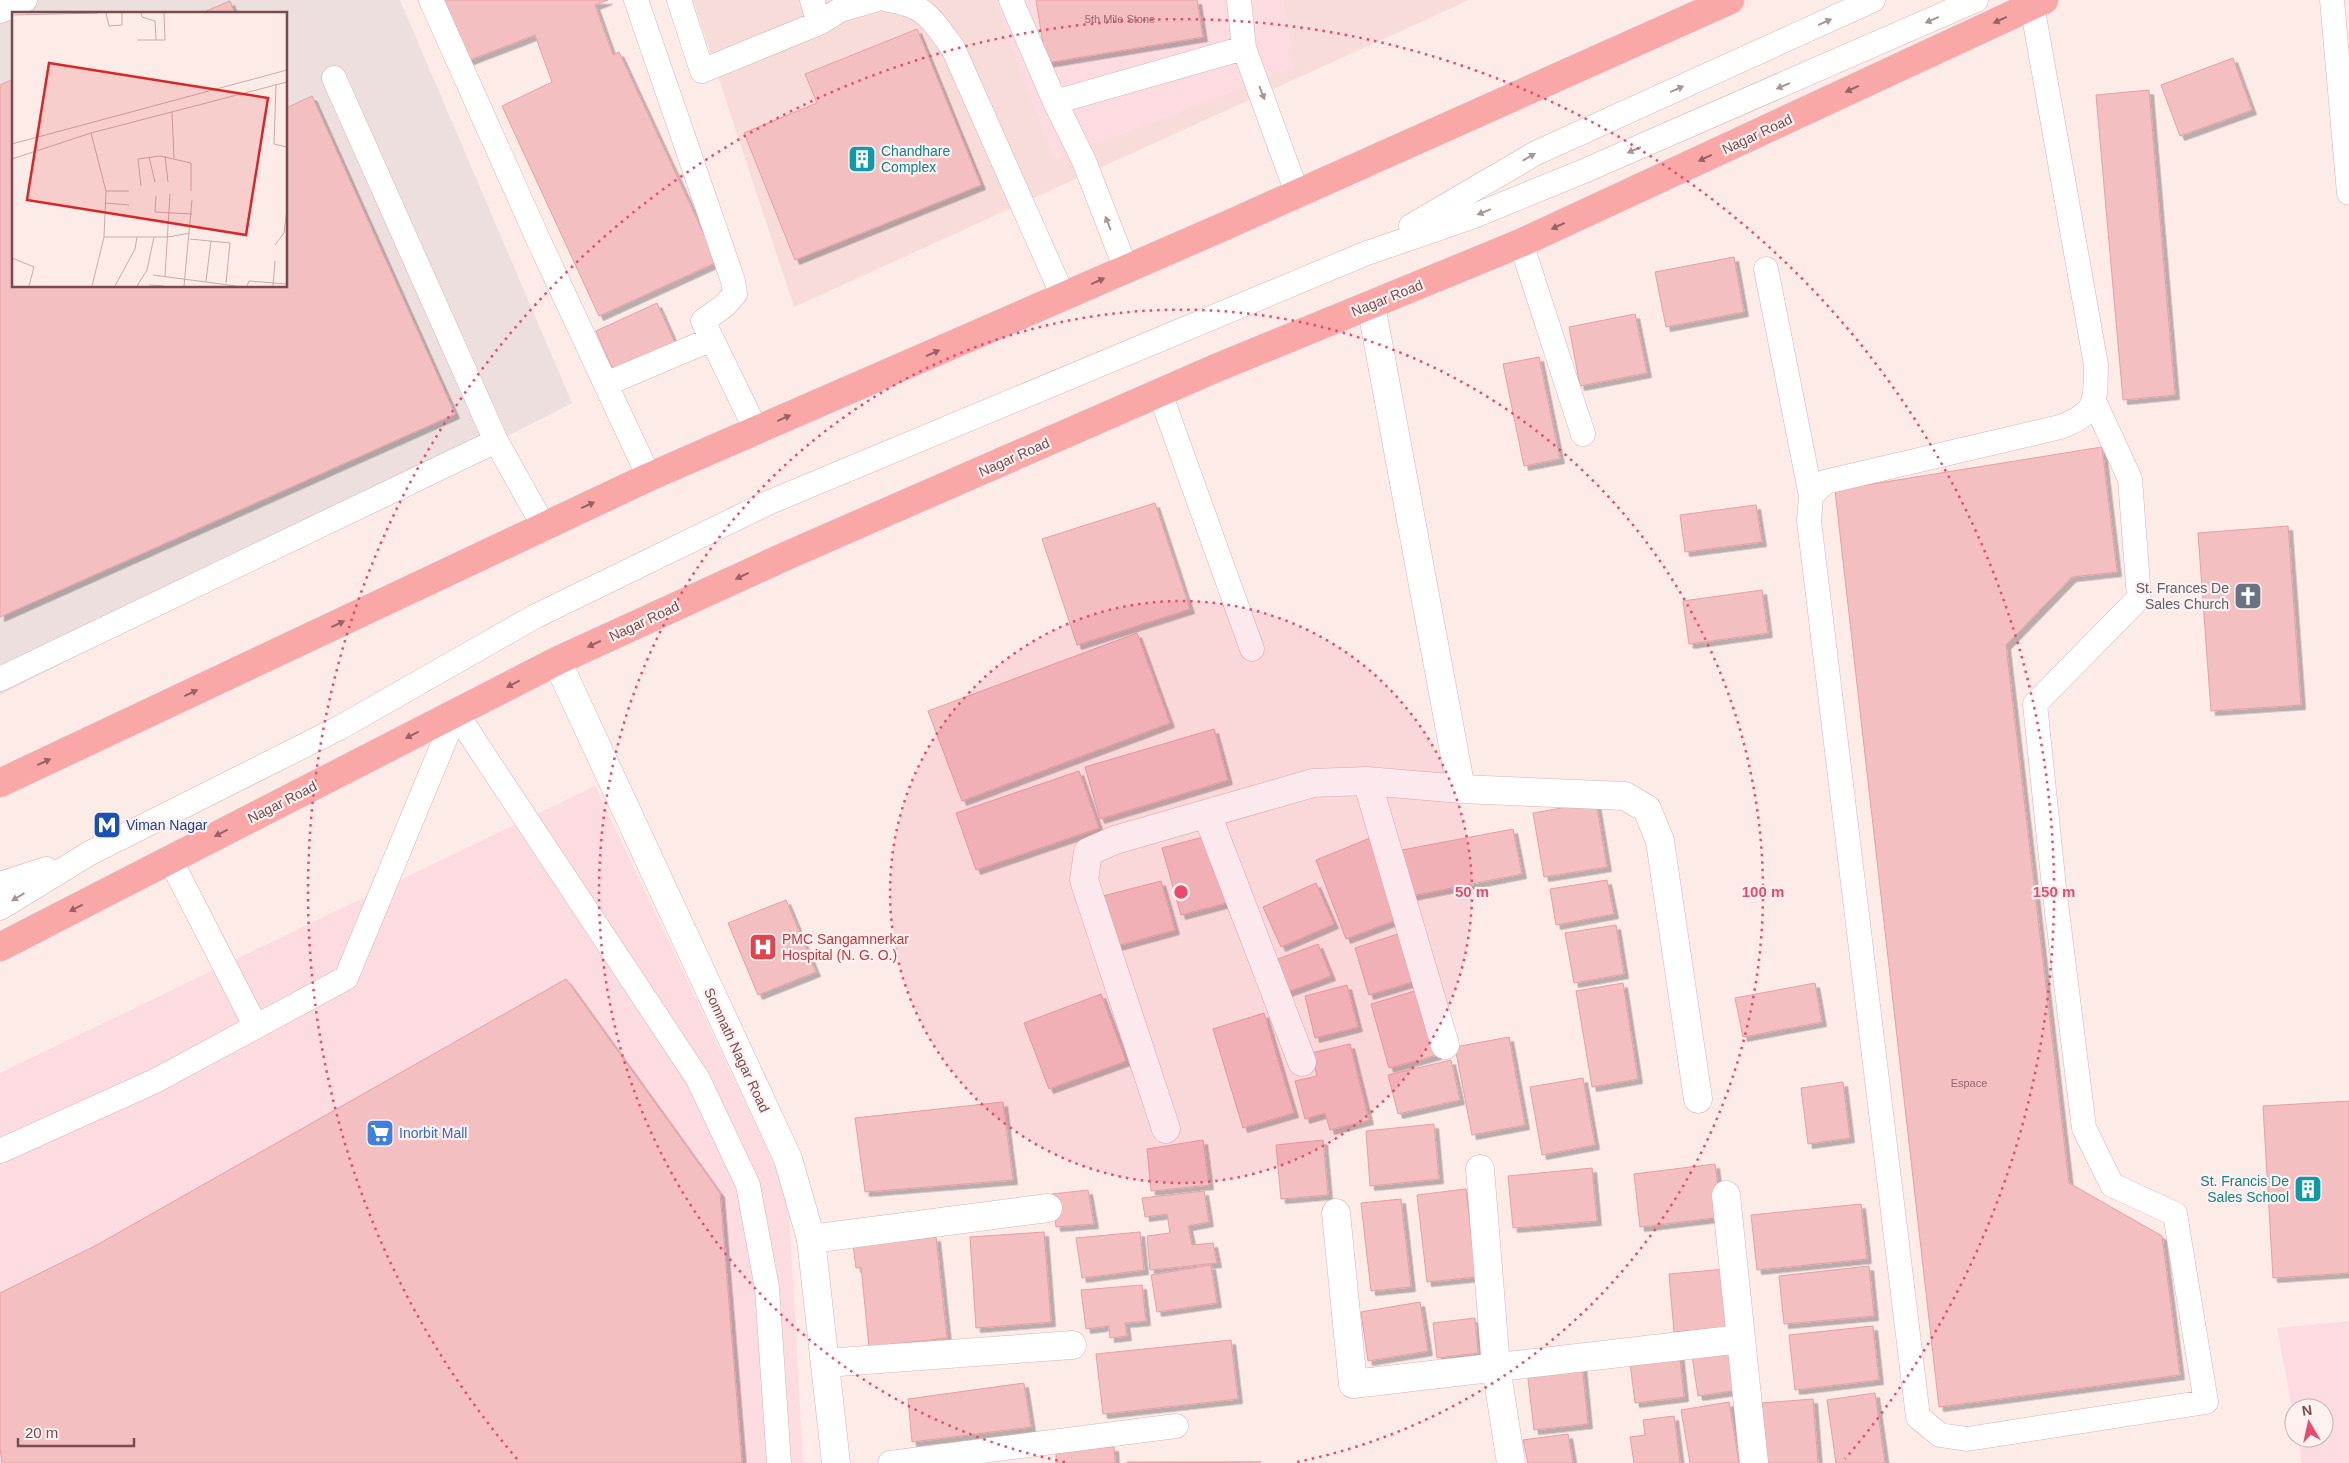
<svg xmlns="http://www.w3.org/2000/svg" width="2349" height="1463" viewBox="0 0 2349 1463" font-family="Helvetica,sans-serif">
  <defs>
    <filter id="shadow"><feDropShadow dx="4.5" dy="4.5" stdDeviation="0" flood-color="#0004"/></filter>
  </defs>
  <rect width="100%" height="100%" fill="#fdebe8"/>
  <path fill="#f7dcd9" d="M693 0H1469L794 307Z"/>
  <path fill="#fddce1" d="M994 0H1284L1294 68 1054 161Z
    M595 786 788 1193 803 1463H0V1073Z
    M2349 1321V1463H2302L2298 1438H2324V1408H2294V1418L2277 1328Z"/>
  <path fill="#ecdfde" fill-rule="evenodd" d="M0 0H400L572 403 0 695ZM14 14H286V286H14Z"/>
  <path fill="#f3bfc1" stroke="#e69fa4" filter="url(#shadow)" d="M438 0H608L595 5 613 55 619 52 717 262 599 316 502 106 552 82 535 35 462 63Z
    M1036 0H1197L1203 37 1046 63Z
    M230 1 235 14H199Z
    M917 29 981 185 795 260 744 133 817 103 805 74Z
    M2233 58 2252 110 2180 136 2161 85Z
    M14 79V286H286V108L312 96 455 414 0 617V85Z
    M2149 90 2175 395 2123 400 2096 95Z
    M1734 257 1744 312 1666 327 1655 272Z
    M657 303 675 343 613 370 596 331Z
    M1635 314 1647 373 1580 386 1569 327Z
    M1539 357 1560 459 1524 466 1503 364Z
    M2102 447 2117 572 2072 577 2006 645 2069 1183 2162 1236 2180 1375 1939 1407 1835 490Z
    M1155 503 1190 609 1077 645 1042 539Z
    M1756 505 1762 542 1685 552 1680 515Z
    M2288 526 2301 705 2211 711 2198 533Z
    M1762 590 1768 633 1689 644 1683 601Z
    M1137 633 1170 723 962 801 928 711Z
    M1214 729 1228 780 1100 819 1085 767Z
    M1079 771 1099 828 976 870 956 813Z
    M1596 802 1607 867 1544 877 1533 813Z
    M1513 829 1522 874 1411 896 1402 850Z
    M1207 836 1226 903 1181 915 1162 848Z
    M1370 838 1401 918 1346 939 1316 860Z
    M1607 880 1614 914 1556 925 1550 889Z
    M1161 881 1175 930 1117 946 1103 896Z
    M1316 883 1334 924 1281 947 1263 907Z
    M786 900 816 972 758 995 728 923Z
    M1616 925 1624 974 1574 983 1565 933Z
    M1404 932 1419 980 1369 995 1355 948Z
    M1318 944 1331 976 1282 994 1270 962Z
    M566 979 720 1193 742 1463H2L0 1448V1293L95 1246Z
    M1623 983 1638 1079 1592 1087 1576 991Z
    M1815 983 1822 1022 1743 1037 1735 998Z
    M1347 985 1358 1027 1315 1038 1305 996Z
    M1418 990 1437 1055 1389 1068 1371 1004Z
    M1101 994 1126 1061 1049 1089 1024 1023Z
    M1264 1013 1294 1113 1243 1128 1213 1029Z
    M1509 1037 1525 1125 1472 1135 1455 1047Z
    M1350 1044 1369 1120 1330 1130 1325 1113 1305 1119 1295 1081 1317 1076 1311 1053Z
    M1451 1060 1460 1100 1398 1114 1388 1075Z
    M1583 1078 1595 1145 1542 1155 1530 1087Z
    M1843 1082 1850 1138 1808 1144 1801 1088Z
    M2349 1101V1273L2273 1278 2263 1106Z
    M1003 1102 1013 1180 865 1192 855 1118Z
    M1434 1124 1439 1179 1370 1186 1366 1131Z
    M1203 1140 1209 1185 1151 1191 1147 1149Z
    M1323 1140 1328 1195 1281 1199 1276 1145Z
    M1715 1164 1722 1217 1640 1227 1634 1174Z
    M1592 1168 1597 1221 1513 1228 1508 1176Z
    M1466 1189 1476 1277 1427 1282 1417 1195Z
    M1088 1190 1094 1224 1056 1227 1052 1194Z
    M1204 1191 1209 1222 1188 1226 1192 1245 1213 1243 1217 1263 1150 1270 1147 1236 1170 1233 1167 1214 1145 1217 1142 1198Z
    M1401 1199 1411 1287 1371 1291 1361 1203Z
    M1861 1204 1867 1259 1757 1270 1751 1215Z
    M1044 1232 1051 1322 976 1328 970 1237Z
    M1140 1232 1144 1270 1082 1278 1076 1238Z
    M936 1237 947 1338 869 1347 861 1267 856 1268 853 1245Z
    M1211 1265 1217 1303 1157 1312 1151 1275Z
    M1869 1266 1874 1316 1784 1324 1779 1276Z
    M1726 1269 1732 1327 1674 1332 1669 1274Z
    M1142 1285 1146 1321 1125 1323 1127 1336 1110 1338 1109 1326 1086 1329 1081 1290Z
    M1420 1302 1428 1351 1368 1361 1361 1312Z
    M1475 1318 1478 1353 1437 1358 1433 1323Z
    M1873 1326 1879 1380 1795 1390 1789 1335Z
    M1231 1340 1238 1399 1103 1414 1096 1354Z
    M1739 1343 1745 1389 1698 1396 1691 1349Z
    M1679 1349 1684 1397 1635 1403 1629 1355Z
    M1582 1364 1588 1424 1534 1430 1527 1370Z
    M1024 1383 1031 1427 912 1442 908 1399Z
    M1875 1393 1885 1463H1836L1827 1400Z
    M1813 1399 1818 1463H1767L1762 1403Z
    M1729 1402 1739 1463H1690L1681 1410Z
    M1674 1416 1680 1463H1634L1630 1437 1645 1435 1643 1420Z
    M1568 1434 1573 1463H1528L1523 1440Z
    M1114 1447 1115 1463H1056V1449Z
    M1127 1462H1261L1127 1463Z"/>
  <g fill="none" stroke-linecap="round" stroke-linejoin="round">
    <defs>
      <path id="service" d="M431 0 538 239 649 477
        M636 0 733 281 735 294 724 306 703 321 756 430
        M679 0 702 71 819 23 840 10 875 0
        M812 0 819 23
        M888 0C927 6 931 19 953 48L1063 296
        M1011 0 1055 102 1084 161 1126 269
        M1239 0 1244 48 1297 193
        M2332 0 2349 193
        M2032 5 2096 365C2095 403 2098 412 2060 427L1825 482 1811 496 1809 521 1918 1417 1940 1435 1967 1439 2206 1402 2175 1214 2112 1185 2084 1128 2054 887 2035 704 2139 598 2130 479 2095 403
        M0 11 25 0
        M334 78 496 441 543 525
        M1055 102 1244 48
        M1411 226 1536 153 1873 0
        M1521 243 1583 434
        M1766 269 1811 496
        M606 384 712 339
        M1160 393 1252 649
        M0 679 496 441
        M456 713 698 1079 748 1185 767 1288 779 1463
        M170 859 256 1027
        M0 884 46 869
        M0 908 90 853 341 727 534 617 770 502 1367 253 1469 218 1584 171 1976 0
        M0 1151 155 1081 346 978 456 713
        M890 1463 1176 1426"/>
      <path id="minor" d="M1371 305 1461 789
        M1367 781 1445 1045
        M1207 814 1302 1062
        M1166 1129 1084 880 1088 852 1115 840 1313 783 1367 781 1461 789 1625 796 1647 809 1660 841 1698 1099
        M1480 1169 1496 1367 1511 1463
        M1726 1195 1754 1463
        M1336 1213 1353 1384 1741 1339
        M811 1239 1048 1208
        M825 1363 1072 1345"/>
      <path id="tertiary" d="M557 661 788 1159 811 1239 836 1463"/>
      <path id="trunk" d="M0 783 649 477 1225 226 1730 0
        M0 947 557 661 786 556 1214 369 1521 243 2044 0"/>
    </defs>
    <use href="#service" stroke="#d4b4b4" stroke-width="25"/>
    <use href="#minor" stroke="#d4b4b4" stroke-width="29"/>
    <use href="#tertiary" stroke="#d4b4b4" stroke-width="29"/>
    <use href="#trunk" stroke="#d6c9ca" stroke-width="29"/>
    <use href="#service" stroke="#fff" stroke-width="24"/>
    <use href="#minor" stroke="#fff" stroke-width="28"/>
    <use href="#tertiary" stroke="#fff" stroke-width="28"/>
    <use href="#trunk" stroke="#faa7a8" stroke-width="28"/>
  </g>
  <defs><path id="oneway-solid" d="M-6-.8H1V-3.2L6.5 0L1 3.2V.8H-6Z" transform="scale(1.25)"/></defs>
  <g fill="#ae9395">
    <use href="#oneway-solid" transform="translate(1932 20) rotate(156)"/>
    <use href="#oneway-solid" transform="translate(1825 22) rotate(-24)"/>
    <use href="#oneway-solid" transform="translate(1783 86) rotate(157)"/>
    <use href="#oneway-solid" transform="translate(1677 89) rotate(-24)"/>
    <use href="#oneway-solid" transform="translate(1262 93) rotate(69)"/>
    <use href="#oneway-solid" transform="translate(1634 150) rotate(157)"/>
    <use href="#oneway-solid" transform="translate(1529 157) rotate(-30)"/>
    <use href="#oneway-solid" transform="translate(1484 212) rotate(158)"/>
    <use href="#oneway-solid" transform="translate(1108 223) rotate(-111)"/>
    <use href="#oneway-solid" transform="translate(18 897) rotate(149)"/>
  </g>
  <g fill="#986265">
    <use href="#oneway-solid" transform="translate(2000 20) rotate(155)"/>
    <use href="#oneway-solid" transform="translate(1852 89) rotate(155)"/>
    <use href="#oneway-solid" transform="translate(1705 158) rotate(155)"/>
    <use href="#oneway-solid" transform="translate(1558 226) rotate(155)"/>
    <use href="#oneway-solid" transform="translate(1098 281) rotate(-24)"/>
    <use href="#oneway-solid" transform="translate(933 353) rotate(-24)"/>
    <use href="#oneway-solid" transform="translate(784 418) rotate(-24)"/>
    <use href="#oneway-solid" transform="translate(588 505) rotate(-24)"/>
    <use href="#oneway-solid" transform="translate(742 576) rotate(155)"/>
    <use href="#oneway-solid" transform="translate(338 624) rotate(-25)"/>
    <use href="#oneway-solid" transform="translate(594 644) rotate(155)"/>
    <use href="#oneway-solid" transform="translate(513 684) rotate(153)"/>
    <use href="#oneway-solid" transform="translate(191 693) rotate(-25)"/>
    <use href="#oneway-solid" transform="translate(412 735) rotate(153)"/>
    <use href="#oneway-solid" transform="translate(44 762) rotate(-25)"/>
    <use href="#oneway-solid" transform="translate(221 833) rotate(153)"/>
    <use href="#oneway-solid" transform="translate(76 908) rotate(153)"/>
  </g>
  <circle cx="1181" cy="892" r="291" fill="#e94b6f" fill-opacity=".12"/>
  <g fill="none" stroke="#e94b6f" stroke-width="2.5" stroke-dasharray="2.5 5">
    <circle cx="1181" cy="892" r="291"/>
    <path d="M1065 1462A582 582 0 1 1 1297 1462"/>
    <path d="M517 1459A873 873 0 1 1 1845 1459"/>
  </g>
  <defs>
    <symbol id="building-square" viewBox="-11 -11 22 22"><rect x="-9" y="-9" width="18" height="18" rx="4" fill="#0f9aa8" stroke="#fff1ef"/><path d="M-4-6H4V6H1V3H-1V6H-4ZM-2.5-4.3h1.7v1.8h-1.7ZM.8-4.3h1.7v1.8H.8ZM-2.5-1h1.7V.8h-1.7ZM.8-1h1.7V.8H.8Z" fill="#fff"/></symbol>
    <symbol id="church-square" viewBox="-11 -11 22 22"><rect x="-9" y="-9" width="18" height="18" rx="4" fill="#6b7280" stroke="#fff1ef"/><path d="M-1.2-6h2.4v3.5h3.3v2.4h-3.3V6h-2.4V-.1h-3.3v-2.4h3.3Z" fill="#fff"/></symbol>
    <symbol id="metro-square" viewBox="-11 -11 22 22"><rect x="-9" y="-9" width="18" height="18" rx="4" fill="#1a4fb4" stroke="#fff1ef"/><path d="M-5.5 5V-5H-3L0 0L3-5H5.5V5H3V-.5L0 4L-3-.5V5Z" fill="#fff"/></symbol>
    <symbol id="hospital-square" viewBox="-11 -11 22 22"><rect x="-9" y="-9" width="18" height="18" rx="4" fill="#e0444e" stroke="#fff1ef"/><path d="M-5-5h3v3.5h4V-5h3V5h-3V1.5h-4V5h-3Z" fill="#fff"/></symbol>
    <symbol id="supermarket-square" viewBox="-11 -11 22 22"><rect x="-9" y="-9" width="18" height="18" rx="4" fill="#3f7fe0" stroke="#fff1ef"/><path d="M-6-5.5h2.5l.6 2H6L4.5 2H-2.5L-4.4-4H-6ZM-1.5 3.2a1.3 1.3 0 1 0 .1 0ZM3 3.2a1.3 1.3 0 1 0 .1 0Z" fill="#fff"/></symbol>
  </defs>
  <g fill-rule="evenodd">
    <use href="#building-square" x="846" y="143" width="32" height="32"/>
    <use href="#church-square" x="2232" y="580" width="32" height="32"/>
    <use href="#metro-square" x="91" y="809" width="32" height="32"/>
    <use href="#hospital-square" x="747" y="931" width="32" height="32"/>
    <use href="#supermarket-square" x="364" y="1117" width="32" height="32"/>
    <use href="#building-square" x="2292" y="1173" width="32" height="32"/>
  </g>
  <g text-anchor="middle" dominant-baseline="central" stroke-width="4.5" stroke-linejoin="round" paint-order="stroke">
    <g font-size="11" fill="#97686c">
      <text x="1120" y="19">5th Mile Stone</text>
      <text x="1969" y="1083">Espace</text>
    </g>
    <g font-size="14" fill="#784b4f" stroke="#fff1ef">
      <text transform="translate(1757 134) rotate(-25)">Nagar Road</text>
      <text transform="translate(1387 298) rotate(-22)">Nagar Road</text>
      <text transform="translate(1014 457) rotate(-24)">Nagar Road</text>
      <text transform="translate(644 621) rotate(-25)">Nagar Road</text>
      <text transform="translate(282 802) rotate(-27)">Nagar Road</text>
      <text transform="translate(737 1050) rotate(65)">Somnath Nagar Road</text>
    </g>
    <g font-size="14" fill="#0d838f" stroke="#fff1ef" text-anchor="start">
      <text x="881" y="151">Chandhare<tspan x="881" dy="16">Complex</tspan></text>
      <text x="2289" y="1181" text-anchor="end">St. Francis De<tspan x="2289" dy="16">Sales School</tspan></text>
    </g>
    <g font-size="14" fill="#5b616d" stroke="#fff1ef" text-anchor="end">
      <text x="2229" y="588">St. Frances De<tspan x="2229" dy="16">Sales Church</tspan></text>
    </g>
    <g font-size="14" fill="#164399" stroke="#fff1ef" text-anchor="start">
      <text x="126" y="825">Viman Nagar</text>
    </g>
    <g font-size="14" fill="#be3a42" stroke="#fff1ef" text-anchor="start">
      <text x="782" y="939">PMC Sangamnerkar<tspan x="782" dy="16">Hospital (N. G. O.)</tspan></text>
    </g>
    <g font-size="14" fill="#366cbe" stroke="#fff1ef" text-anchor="start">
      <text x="399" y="1133">Inorbit Mall</text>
    </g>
  </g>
  <g transform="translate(12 12)">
    <rect width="275" height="275" fill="#fdebe8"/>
    <path fill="none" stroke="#c8abab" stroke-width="1" d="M94 1 97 14 110 13V1M129 1 130 5 143 9 144 28M0 3 86 1M125 28H153L152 1M264 72 262 132 275 135M160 100 162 146M79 121 94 179 92 225 80 274M0 132 275 58M153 144 156 170M137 145 143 170M0 147 79 121 275 70M129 174 126 147 148 144 179 151V179M94 179H117M144 184 143 200 180 202M94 191 117 193M92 225H156L178 221M178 227 218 231 214 271M263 233 272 221 275 197M0 246 22 255 17 274M141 263 224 274M153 264 158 182M194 269 199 229M137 273 152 274M103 274 123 237 125 225M125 274 135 258 142 225M172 274 180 188M235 274 237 269 275 272M261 274 263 249"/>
    <path fill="#d62828" fill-opacity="0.15" stroke="#d62828" stroke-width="2.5" d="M37 51 256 86 234 223 15 188Z"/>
    <rect width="275" height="275" fill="none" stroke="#784b4f" stroke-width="2.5"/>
  </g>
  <circle cx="1181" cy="892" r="8" fill="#e94b6f" stroke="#fff1ef" stroke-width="2.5"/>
  <g font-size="15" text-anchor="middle" font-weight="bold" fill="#e94b6f" stroke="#fff1ef" stroke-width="4.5" stroke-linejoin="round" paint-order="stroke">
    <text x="1472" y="897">50 m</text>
    <text x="1763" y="897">100 m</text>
    <text x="2054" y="897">150 m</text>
  </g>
  <g transform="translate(2309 1423) rotate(351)"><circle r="24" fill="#fff1ef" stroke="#c9afaf"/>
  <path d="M0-4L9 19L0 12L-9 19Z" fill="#e94b6f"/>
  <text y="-8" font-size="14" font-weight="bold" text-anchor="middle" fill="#784b4f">N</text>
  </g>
  <path d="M18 1438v8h116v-8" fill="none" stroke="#784b4f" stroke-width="2.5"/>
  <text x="25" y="1438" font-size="15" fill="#784b4f" stroke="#fff1ef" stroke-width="4" paint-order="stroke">20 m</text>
</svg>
